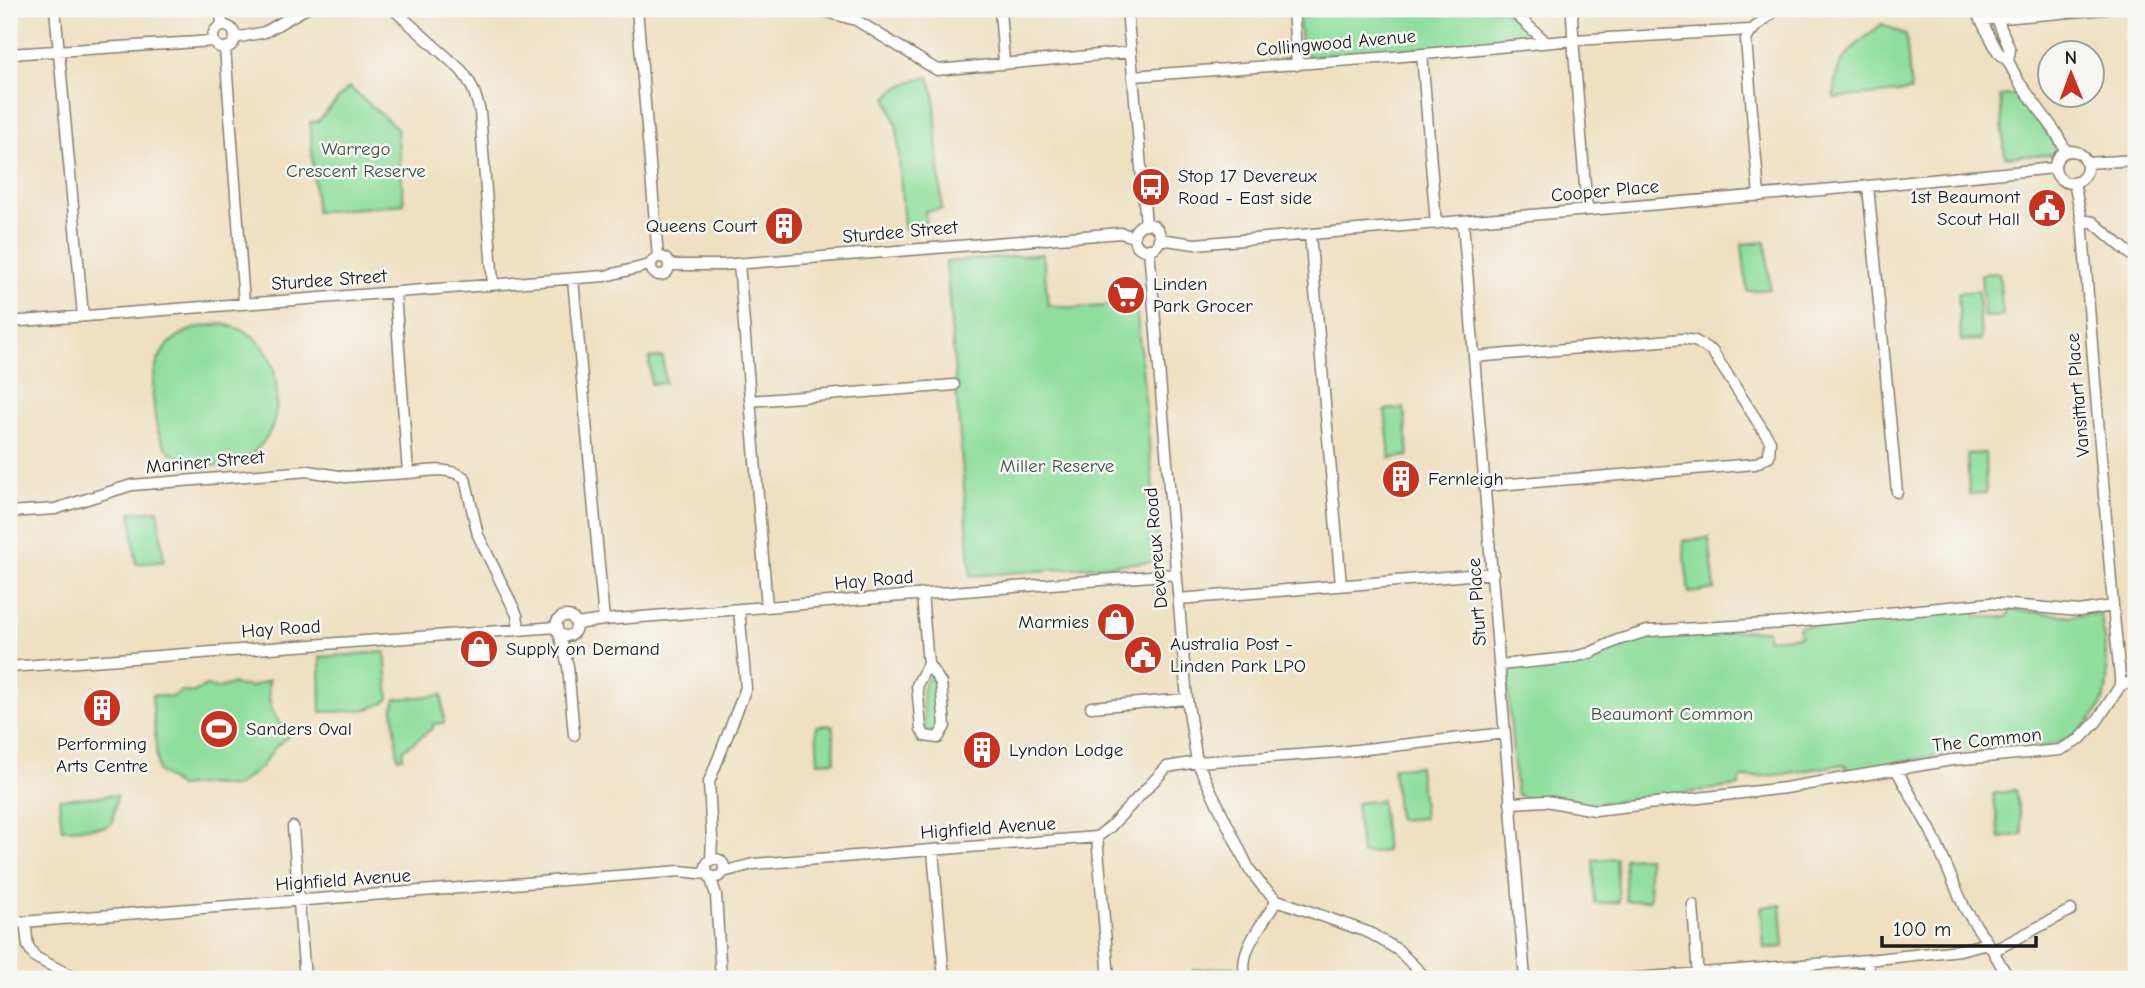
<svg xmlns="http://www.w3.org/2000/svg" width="2145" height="988" viewBox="0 0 2145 988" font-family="'Comic Neue',sans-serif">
  <rect width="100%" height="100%" fill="#f6f6f2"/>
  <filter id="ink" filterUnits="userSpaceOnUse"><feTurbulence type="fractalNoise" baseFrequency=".0143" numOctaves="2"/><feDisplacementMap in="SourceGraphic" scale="14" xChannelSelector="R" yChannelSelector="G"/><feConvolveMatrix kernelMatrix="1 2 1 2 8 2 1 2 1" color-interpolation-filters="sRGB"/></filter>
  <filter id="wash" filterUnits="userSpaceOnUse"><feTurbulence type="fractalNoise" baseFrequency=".00686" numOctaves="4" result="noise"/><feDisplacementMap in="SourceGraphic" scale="28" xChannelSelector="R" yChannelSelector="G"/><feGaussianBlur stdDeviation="1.57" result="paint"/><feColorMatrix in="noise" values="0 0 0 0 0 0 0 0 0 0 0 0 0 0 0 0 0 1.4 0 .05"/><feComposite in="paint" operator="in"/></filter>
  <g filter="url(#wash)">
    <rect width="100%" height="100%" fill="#eee0c1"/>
    <path fill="#8fde9c" stroke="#567d5c" stroke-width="2" d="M1298 9H1502L1525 27 1526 34 1521 40 1310 57 1301 48Z
      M1882 24 1906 35 1911 91 1834 98C1833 58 1854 47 1882 24Z
      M929 77 934 92 942 209 925 211 926 227 904 229 897 128 887 98C894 87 916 78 929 77Z
      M349 87 397 128 404 204 316 212 310 122 318 121Z
      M2021 94 2056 146V154L2005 157 2000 96Z
      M1766 242 1770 289 1747 291 1742 244Z
      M1043 254 1048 305 1073 308 1136 304 1160 561 971 576 946 262Z
      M1999 273 2003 316 1984 317 1981 274Z
      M1978 291 1981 340 1961 341 1958 293Z
      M224 324C230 327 238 328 244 331 277 347 281 390 274 421 269 440 247 465 226 466 217 467 208 464 199 462 187 460 174 458 166 447 157 436 155 421 154 407 147 355 171 326 224 324Z
      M663 357 665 383 651 384 649 358Z
      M1404 408 1409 456 1390 458 1385 410Z
      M1985 453 1986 493 1969 494 1967 454Z
      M158 510 164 561 136 564 131 512Z
      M1709 538 1715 589 1689 593 1683 541Z
      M1976 609V617H2008L2010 610 2073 616 2101 614C2103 634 2110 672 2106 691 2100 721 2063 750 2033 746L2032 737 1999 739V748L1958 752 1848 772 1845 764 1777 775 1741 778 1739 786 1595 804H1582L1572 799 1525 798 1517 794 1516 790 1506 666 1589 658 1639 639 1666 633 1767 630 1768 639 1800 636 1799 627Z
      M385 652 389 699C370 714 343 711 321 712L320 657Z
      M928 678H931L937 688 940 727 934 733 925 728 922 690Z
      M269 680C266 703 274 720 290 735L276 746 261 767 235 787 208 784 179 787 158 771 152 695 173 697 181 691 192 693 206 686 217 689 231 684 251 687Z
      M442 695 444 723 433 724V728L403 750V757L398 758 393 708 396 699Z
      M833 725 835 761 818 762 816 726Z
      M1419 766 1424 818 1398 820 1393 768Z
      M2015 790 2023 834 2000 838 1993 794Z
      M117 795 112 823 105 827 62 829 59 799Z
      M1381 800 1386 851 1361 854 1356 803Z
      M1648 857 1650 900 1626 901 1624 858Z
      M1616 858 1619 902 1595 904 1593 860Z
      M1781 905 1784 947 1764 948 1761 907Z
      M1235 967 1237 979H1193V970Z"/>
  </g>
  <g filter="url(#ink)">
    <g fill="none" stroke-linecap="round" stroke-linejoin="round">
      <defs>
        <path id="minor" d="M55 9 83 316
          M221 9 222 26
          M393 9 461 70C472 83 476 96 480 112L493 284
          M637 9 658 257
          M816 9 856 20 937 70 1131 52
          M1000 9 1004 63
          M1127 9 1146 224
          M1293 9 1297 65
          M1510 9 1546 42
          M1574 9 1572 16 1574 51 1587 209
          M1975 9 1998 52 2008 61 2019 82 2055 131 2066 151
          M1993 9 2010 50 2008 61
          M1980 20 2105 9
          M213 37a11 11 0 1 1 22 0a11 11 0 1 1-22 0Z
          M235 38 265 32 305 9
          M225 48 244 303
          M9 54 213 41
          M1422 54 1436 224
          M1133 76 1392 57 1574 40 1750 30
          M2055 167a16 16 0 1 1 32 0a16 16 0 1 1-32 0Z
          M2086 163 2136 160
          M2074 183 2082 220 2113 606
          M1868 186 1897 492
          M1759 196 1746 40C1752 26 1766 20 1776 9
          M2082 220 2093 222 2136 259
          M1463 222 1525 979
          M1134 237a13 13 0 1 1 26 0a13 13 0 1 1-26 0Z
          M1310 234 1341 585
          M1159 239 1195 244 1868 186 2054 168
          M1149 249 1187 699 1197 762 1249 869 1263 887 1277 900 1370 933 1398 950 1427 979
          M651 266a9 9 0 1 1 18 0a9 9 0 1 1-18 0Z
          M739 263 767 607
          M669 265H722L1121 233 1134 237
          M573 279 604 620
          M395 293 408 473C428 471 448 466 465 478L478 535 517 615 519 629
          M9 322 605 276 650 265
          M1474 357 1683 339 1695 341 1712 351 1770 441 1769 456 1755 464 1485 486
          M750 401 954 385
          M9 512 55 509 132 485 308 471 345 477 408 473
          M922 594 928 664 941 683 945 726 938 738 925 736 921 729 917 685 928 664
          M1179 599 1493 573
          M556 626a10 10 0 1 1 20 0a10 10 0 1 1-20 0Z
          M576 624 604 620 1176 574
          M559 633 568 666 574 735
          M1500 665 1569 658 1590 653 1618 640 1648 631 1785 623 1990 603 2079 611 2113 606 2120 677V686L2097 721 2079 740 2060 750 1952 760 1785 788 1595 810 1546 801 1510 803
          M9 667 557 627
          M2120 686 2136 680
          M1091 707 1187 699
          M1896 769 1931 831 1965 909 1993 951 2009 979
          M293 827 305 979
          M1097 837 1109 979
          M933 850 944 979
          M706 868a9 9 0 1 1 18 0a9 9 0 1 1-18 0Z
          M711 860 712 839 709 782 746 688 739 609
          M723 872 753 864 1097 837 1110 827 1167 767 1197 762 1340 752 1505 733
          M710 876 716 895 721 979
          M1693 905 1698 979
          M25 922 28 946 35 957 77 979
          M9 923 680 871 708 874
          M1993 951 2071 910
          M1868 960 1869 979
          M1246 979C1237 950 1263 925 1277 900
          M1623 979 1868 960 1960 950 1987 943"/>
      </defs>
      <use href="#minor" stroke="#857e6e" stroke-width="13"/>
      <use href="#minor" stroke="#fff" stroke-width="10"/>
    </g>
  </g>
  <defs>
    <symbol id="bus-disc" viewBox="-11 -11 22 22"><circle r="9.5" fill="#c8321e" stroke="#f6f6f2"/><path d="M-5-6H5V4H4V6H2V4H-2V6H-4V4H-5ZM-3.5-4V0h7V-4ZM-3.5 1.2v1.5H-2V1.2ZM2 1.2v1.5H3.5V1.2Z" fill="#fff"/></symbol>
    <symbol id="civic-disc" viewBox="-11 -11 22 22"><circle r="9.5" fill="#c8321e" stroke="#f6f6f2"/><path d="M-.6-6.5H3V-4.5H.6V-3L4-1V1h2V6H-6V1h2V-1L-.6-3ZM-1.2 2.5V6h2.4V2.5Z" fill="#fff"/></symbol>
    <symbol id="building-disc" viewBox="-11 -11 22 22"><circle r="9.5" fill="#c8321e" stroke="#f6f6f2"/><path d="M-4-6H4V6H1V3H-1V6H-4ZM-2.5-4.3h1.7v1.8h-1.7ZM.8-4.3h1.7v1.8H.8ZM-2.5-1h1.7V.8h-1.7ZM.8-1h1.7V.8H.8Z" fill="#fff"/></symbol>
    <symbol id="supermarket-disc" viewBox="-11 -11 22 22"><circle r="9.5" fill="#c8321e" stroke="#f6f6f2"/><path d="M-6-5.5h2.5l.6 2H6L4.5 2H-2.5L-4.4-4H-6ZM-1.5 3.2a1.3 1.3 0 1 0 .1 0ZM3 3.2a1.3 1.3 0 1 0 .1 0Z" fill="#fff"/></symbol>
    <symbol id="shop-disc" viewBox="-11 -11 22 22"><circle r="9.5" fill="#c8321e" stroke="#f6f6f2"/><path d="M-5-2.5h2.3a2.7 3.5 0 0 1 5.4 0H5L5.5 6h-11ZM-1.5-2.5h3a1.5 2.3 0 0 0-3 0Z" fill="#fff"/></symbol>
    <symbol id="stadium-disc" viewBox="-11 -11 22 22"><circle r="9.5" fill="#c8321e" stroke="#f6f6f2"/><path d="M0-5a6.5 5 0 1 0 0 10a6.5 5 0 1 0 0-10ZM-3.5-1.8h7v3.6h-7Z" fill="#fff"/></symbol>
  </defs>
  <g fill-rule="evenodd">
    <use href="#bus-disc" x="1129" y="165" width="44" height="44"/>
    <use href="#civic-disc" x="2025" y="186" width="44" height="44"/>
    <use href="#building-disc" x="762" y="204" width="44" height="44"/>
    <use href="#supermarket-disc" x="1104" y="273" width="44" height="44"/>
    <use href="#building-disc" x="1379" y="457" width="44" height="44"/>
    <use href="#shop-disc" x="1094" y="600" width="44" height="44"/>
    <use href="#shop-disc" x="457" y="627" width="44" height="44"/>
    <use href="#civic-disc" x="1121" y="633" width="44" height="44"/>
    <use href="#building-disc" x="80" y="686" width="44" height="44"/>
    <use href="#stadium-disc" x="197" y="707" width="44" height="44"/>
    <use href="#building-disc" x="960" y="728" width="44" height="44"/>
  </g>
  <g text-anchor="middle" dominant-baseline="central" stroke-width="5" stroke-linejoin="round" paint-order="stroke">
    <g font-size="19" fill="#1c1c1c" stroke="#f6f6f2">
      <text transform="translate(1336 43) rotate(-5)">Collingwood Avenue</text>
      <text transform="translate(1605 191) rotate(-5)">Cooper Place</text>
      <text transform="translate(900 232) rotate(-5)">Sturdee Street</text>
      <text transform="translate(329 280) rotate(-4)">Sturdee Street</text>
      <text transform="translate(2078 395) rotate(-95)">Vansittart Place</text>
      <text transform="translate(205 462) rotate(-5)">Mariner Street</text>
      <text transform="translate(1156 548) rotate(-95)">Devereux Road</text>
      <text transform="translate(874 580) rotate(-5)">Hay Road</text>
      <text transform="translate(1477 602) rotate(-94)">Sturt Place</text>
      <text transform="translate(281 629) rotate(-4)">Hay Road</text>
      <text transform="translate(1987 740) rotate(-6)">The Common</text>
      <text transform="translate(988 828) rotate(-4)">Highfield Avenue</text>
      <text transform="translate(343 880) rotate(-4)">Highfield Avenue</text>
    </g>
    <g font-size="19" fill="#3e5642" stroke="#f6f6f2">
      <text x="356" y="149">Warrego<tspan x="356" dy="22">Crescent Reserve</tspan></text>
      <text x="1057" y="466">Miller Reserve</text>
      <text x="1672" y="714">Beaumont Common</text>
    </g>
    <g font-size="19" fill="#1c1c1c" stroke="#f6f6f2" text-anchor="start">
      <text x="1178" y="176">Stop 17 Devereux<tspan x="1178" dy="22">Road - East side</tspan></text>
      <text x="2020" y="197" text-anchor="end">1st Beaumont<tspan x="2020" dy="22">Scout Hall</tspan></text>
      <text x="757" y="226" text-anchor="end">Queens Court</text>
      <text x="1153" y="284">Linden<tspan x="1153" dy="22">Park Grocer</tspan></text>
      <text x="1428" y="479">Fernleigh</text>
      <text x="1089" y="622" text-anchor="end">Marmies</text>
      <text x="1170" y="644">Australia Post -<tspan x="1170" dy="22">Linden Park LPO</tspan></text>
      <text x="506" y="649">Supply on Demand</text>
      <text x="246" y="729">Sanders Oval</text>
      <text x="102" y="744" text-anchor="middle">Performing<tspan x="102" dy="22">Arts Centre</tspan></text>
      <text x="1009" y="750">Lyndon Lodge</text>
    </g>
  </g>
  <rect width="2145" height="988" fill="none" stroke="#f6f6f2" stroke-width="35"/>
  <g transform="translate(2071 74) rotate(359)"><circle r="33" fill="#f6f6f2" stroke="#9f9f9c" stroke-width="2"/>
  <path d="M0-5L12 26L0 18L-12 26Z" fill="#c8321e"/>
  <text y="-10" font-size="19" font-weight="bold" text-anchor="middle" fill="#1c1c1c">N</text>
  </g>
  <path d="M1882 936v10h154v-10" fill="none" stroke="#1c1c1c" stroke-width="3.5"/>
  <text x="1893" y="936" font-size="21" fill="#1c1c1c" stroke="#f6f6f2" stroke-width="5" paint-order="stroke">100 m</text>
</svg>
